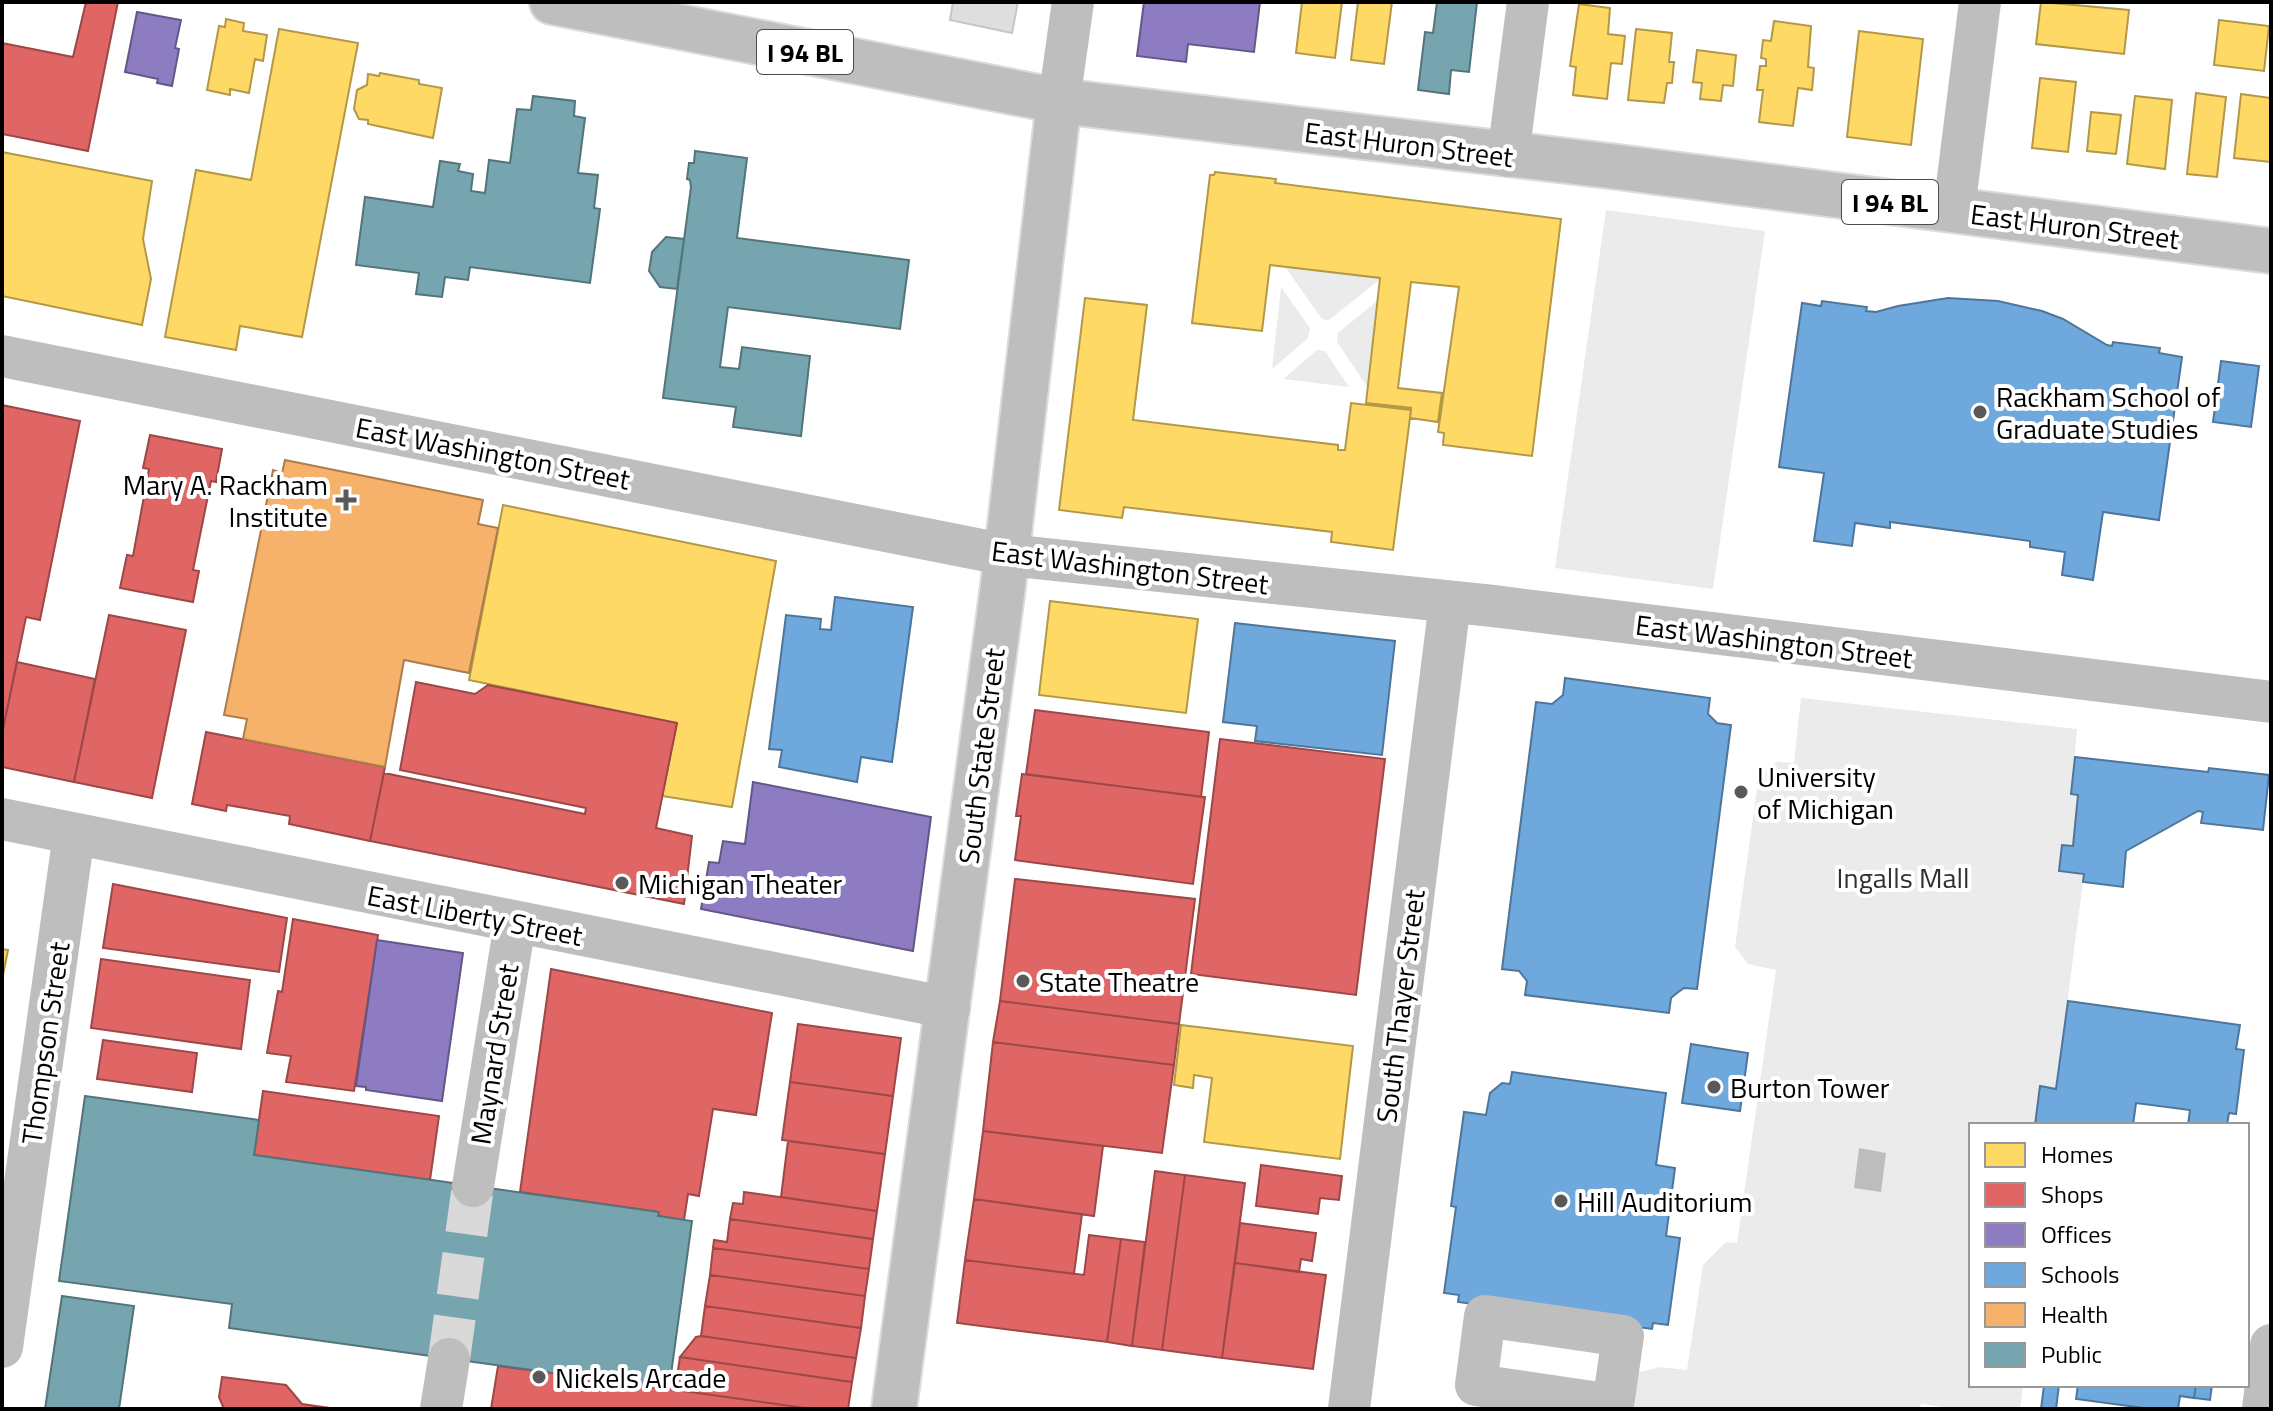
<svg xmlns="http://www.w3.org/2000/svg" width="2273" height="1411" viewBox="0 0 2273 1411" font-family="'Titillium Web',sans-serif">
  <rect width="100%" height="100%" fill="#fff"/>
  <path fill="#ebebeb" d="M1606 210 1765 231 1713 589 1555 568Z
    M1283 264 1384 276 1329 320 1322 319Z
    M1281 287 1310 328 1308 338 1272 369Z
    M1378 300 1368 388 1337 342 1338 333Z
    M1317 350 1325 351 1349 387 1283 379Z
    M1801 698 2077 729 2071 794 2078 795 2073 846H2062L2059 871 2084 874 2056 1089 2040 1087 2035 1125H1971V1385H2023L2020 1409H1959L1921 1404 1920 1409H1627L1633 1374 1660 1367 1687 1370 1703 1265 1726 1242 1737 1243 1776 970 1748 964 1735 947 1759 775 1777 762 1794 763Z"/>
  <path fill="#bdbdbd" d="M1859 1148 1886 1153 1881 1192 1854 1188Z"/>
  <path fill="#ffd966" stroke="#b29847" stroke-width="2" d="M1302 2H1342L1335 58 1296 53Z
    M1358 2H1392L1384 64 1351 60Z
    M2041 2 2129 10 2124 54 2036 44Z
    M1579 4 1610 8 1608 34 1625 36 1622 64 1611 63 1607 99 1573 95 1576 67 1570 66Z
    M226 19 244 23 243 31 267 35 263 61 255 59 249 93 230 89V95L207 90 219 26 225 27Z
    M2219 20 2269 26 2264 71 2214 65Z
    M1774 21 1811 26 1808 67 1814 68 1812 90 1798 88 1793 126 1759 122 1763 90H1757L1760 66H1766V59L1761 58 1763 40 1771 41Z
    M279 29 358 43 302 337 240 326 236 350 165 337 196 170 251 180Z
    M1636 29 1672 33 1669 62H1674L1672 83H1667L1664 103 1628 100Z
    M1859 31 1923 39 1911 145 1847 137Z
    M1697 50 1736 55 1733 86 1723 85 1721 101 1700 99 1702 83 1693 82Z
    M380 73 419 80V84L442 88 433 138 368 124V120L359 119 354 109 357 90 367 85 368 74 379 76Z
    M2040 78 2076 82 2068 152 2032 148Z
    M2196 93 2226 97 2217 177 2187 174Z
    M2241 94 2271 98 2270 162 2234 158Z
    M2135 96 2172 100 2165 169 2127 164Z
    M2091 112 2121 115 2116 154 2087 151Z
    M2 152 152 181 143 239 151 279 142 325 2 296Z
    M1215 172 1276 179 1275 183 1561 219 1532 456 1443 445 1444 433 1438 432 1459 287 1411 282 1398 388 1442 393 1438 422 1410 418 1411 408 1366 403 1380 278 1270 265 1262 331 1192 323 1210 175H1214Z
    M1085 298 1147 305 1133 420 1338 445V450H1345L1351 403 1411 410 1393 550 1331 542 1332 532 1124 507 1122 518 1059 510Z
    M503 505 776 561 732 807 662 796 677 723 469 680Z
    M1050 601 1198 619 1186 713 1039 695Z
    M2 949 8 950 2 980Z
    M1181 1025 1353 1046 1340 1159 1204 1142 1212 1078 1194 1075 1193 1088 1174 1085Z"/>
  <path fill="#e06666" stroke="#9d4747" stroke-width="2" d="M86 2H118L88 151 2 134V43L73 57Z
    M2 405 80 421 40 620 26 617 2 734Z
    M150 435 222 449 216 482 211 481 193 570 199 571 193 602 120 588 127 555 133 556 149 469 143 468Z
    M109 615 186 630 152 798 74 782Z
    M17 662 95 679 74 782 2 767V734Z
    M416 682 475 694 488 685 677 723 656 828 692 836 684 904 370 841 384 773 585 814 586 808 400 770Z
    M1035 710 1209 732 1201 797 1026 774Z
    M206 732 385 767 370 841 289 824 290 816 227 805 226 811 192 804Z
    M1220 739 1385 759 1356 995 1191 974Z
    M1022 774 1205 797 1193 884 1015 860 1021 816H1016Z
    M1015 879 1195 899 1179 1024 1000 1001Z
    M113 884 287 918 279 972 103 948Z
    M293 919 378 935 354 1091 286 1082 291 1056 267 1053 278 991 282 992Z
    M101 959 250 980 241 1049 91 1028Z
    M551 969 772 1013 756 1115 713 1109 699 1196 688 1194 684 1220 658 1216 659 1212 520 1192Z
    M1000 1001 1179 1024 1174 1065 993 1042Z
    M798 1024 901 1038 893 1096 790 1082Z
    M103 1040 197 1053 192 1092 97 1079Z
    M993 1042 1174 1065 1162 1153 983 1131Z
    M790 1082 893 1096 885 1154 782 1140Z
    M263 1091 439 1116 430 1180 254 1155Z
    M983 1131 1103 1146 1094 1216 974 1199Z
    M788 1141 885 1154 877 1211 781 1197Z
    M1261 1165 1342 1176 1339 1200 1320 1198 1318 1214 1256 1206Z
    M1155 1171 1185 1175 1162 1350 1132 1346Z
    M1185 1175 1245 1183 1222 1358 1162 1350Z
    M744 1192 877 1211 873 1239 730 1219 733 1203 743 1204Z
    M974 1199 1082 1214 1074 1274 965 1260Z
    M730 1219 873 1239 869 1269 713 1248 714 1240 727 1242Z
    M1240 1223 1316 1233 1312 1261 1301 1259 1299 1272 1235 1263Z
    M1089 1235 1121 1239 1107 1342 957 1323 965 1260 1084 1275Z
    M1121 1239 1145 1242 1132 1346 1107 1342Z
    M713 1248 869 1269 865 1296 710 1275Z
    M1235 1263 1326 1275 1313 1369 1222 1358Z
    M710 1275 865 1296 861 1328 705 1306Z
    M705 1306 861 1328 856 1358 701 1336Z
    M701 1336 856 1358 852 1382 680 1357 696 1337Z
    M680 1357 852 1382 848 1409H812L675 1390Z
    M498 1366 669 1389 812 1409H491Z
    M222 1377 286 1385 302 1404 337 1409H224L219 1397Z"/>
  <path fill="#8e7cc3" stroke="#635788" stroke-width="2" d="M1144 2H1260L1254 52 1188 44 1186 62 1137 56Z
    M137 12 181 20 175 48 179 49 172 86 157 83 158 79 125 72Z
    M753 782 931 817 913 951 701 909 709 862 719 863 723 841 745 844Z
    M377 940 463 953 442 1101 366 1090V1087L356 1086Z"/>
  <path fill="#6fa8dc" stroke="#4e769a" stroke-width="2" d="M1948 298 1998 301 2042 311 2063 319 2107 345 2112 346 2113 342 2160 348 2159 353 2182 357 2159 520 2103 512 2093 580 2062 575 2065 552 2030 547V541L1987 535 1890 522V528L1855 523 1852 546 1814 541 1824 473 1779 467 1802 303 1821 306 1822 301 1867 307 1866 311 1876 312 1898 306Z
    M2221 361 2259 366 2251 427 2213 422Z
    M835 597 913 607 892 762 861 757 857 782 779 767 782 750 769 749 786 615 821 619 820 629 831 630Z
    M1235 623 1395 641 1382 755 1255 741 1257 726 1223 722Z
    M1565 678 1710 698 1708 714 1717 723 1731 725 1697 989 1684 988 1677 993 1671 998 1669 1013 1525 995 1527 981 1519 971 1502 969 1536 702 1552 704 1563 695Z
    M2075 757 2208 772 2209 768 2269 775 2263 830 2201 823 2203 812 2198 811 2126 851 2123 887 2083 882 2084 874 2059 871 2062 845 2073 846 2078 795 2071 794Z
    M2068 1001 2240 1025 2236 1049 2244 1050 2236 1114 2229 1113 2227 1125H2188L2190 1110 2136 1103 2133 1125H2035L2040 1086 2056 1089Z
    M1691 1044 1748 1053 1740 1111 1682 1103Z
    M1512 1072 1666 1093 1656 1165 1675 1168 1666 1236 1680 1238 1668 1325 1653 1323 1652 1329 1458 1302 1459 1295 1444 1293 1456 1207 1451 1206 1464 1112 1486 1115 1490 1093 1502 1083 1510 1084Z
    M2044 1385H2059L2056 1409H2041Z
    M2078 1385H2196L2194 1398 2180 1396 2178 1409H2151L2076 1399Z
    M2196 1385H2212L2210 1400 2194 1398Z"/>
  <path fill="#f6b26b" stroke="#ac7d4b" stroke-width="2" d="M285 460 483 500 478 524 498 528 469 673 404 660 385 767 243 739 247 719 224 715 273 470 282 473Z"/>
  <path fill="#76a5af" stroke="#53747a" stroke-width="2" d="M1437 2H1477L1469 72 1451 70 1449 94 1418 90 1425 32 1433 33Z
    M533 96 575 101 574 116 585 118 578 173 598 175 594 208 600 209 590 283 470 267 468 280 445 277 442 297 416 294 419 273 356 265 365 197 433 207 440 161 460 164 458 171 473 174 471 191 485 193 489 160 510 163 517 109 531 110Z
    M695 151 747 158 737 238 909 260 900 329 728 307 720 367 739 369 742 347 810 356 801 436 733 427 736 407 663 398 691 187 690 180 687 179 689 163H694Z
    M666 237 684 239 677 289 660 287 649 271 652 252Z
    M85 1096 259 1120 254 1155 659 1212 658 1216 692 1221 669 1389 229 1328 232 1304 59 1281Z
    M62 1296 134 1306 119 1409H45Z"/>
  <path fill="#dedede" stroke="#c6c6c6" stroke-width="2" d="M953 2H1018L1012 33 950 20Z"/>
  <g fill="none" stroke-linecap="round" stroke-linejoin="round">
    <path stroke="#d9d9d9" stroke-width="42" stroke-dasharray="42 21" stroke-linecap="butt" d="M449 1359 473 1186"/>
    <defs>
      <path id="major" d="M552 2 1059 101 1610 166 2271 251
        M894 1409 1003 586 1059 101"/>
    </defs>
    <use href="#major" stroke="#dbdbdb" stroke-width="48"/>
    <path stroke="#bebebe" stroke-width="42" d="M1059 101 1073 2
      M1508 156 1528 2
      M1954 210 1980 2
      M2 356 1007 555 1493 606 2271 702
      M2 819 949 1008
      M473 1186 515 923
      M1485 1316 1623 1336 1613 1405 1476 1385Z
      M2 1347 74 834
      M441 1409 449 1359
      M1349 1409 1450 602
      M2263 1409 2271 1345"/>
    <use href="#major" stroke="#bebebe" stroke-width="44"/>
  </g>
  <g fill="#595959" stroke="#fff" stroke-width="3">
    <circle cx="1980" cy="412" r="8"/>
    <path d="M342 488h8v8h8v8h-8v8h-8v-8h-8v-8h8z"/>
    <circle cx="1741" cy="792" r="8"/>
    <circle cx="622" cy="883" r="8"/>
    <circle cx="1023" cy="981" r="8"/>
    <circle cx="1714" cy="1087" r="8"/>
    <circle cx="1561" cy="1201" r="8"/>
    <circle cx="539" cy="1377" r="8"/>
  </g>
  <g text-anchor="middle" dominant-baseline="central" stroke-width="8" stroke-linejoin="round" paint-order="stroke">
    <g fill="#fff" stroke="#4c4c4c" stroke-width="2">
      <rect x="757" y="30" width="96" height="44" rx="6"/>
      <rect x="1842" y="180" width="96" height="44" rx="6"/>
    </g>
    <g font-size="26" font-weight="bold" fill="#000">
      <text x="805" y="52">I 94 BL</text>
      <text x="1890" y="202">I 94 BL</text>
    </g>
    <g font-size="28" fill="#000" stroke="#fff">
      <text transform="translate(1409 144) rotate(7)">East Huron Street</text>
      <text transform="translate(2075 226) rotate(7)">East Huron Street</text>
      <text transform="translate(493 453) rotate(11)">East Washington Street</text>
      <text transform="translate(1130 567) rotate(7)">East Washington Street</text>
      <text transform="translate(1774 641) rotate(7)">East Washington Street</text>
      <text transform="translate(981 756) rotate(-83)">South State Street</text>
      <text transform="translate(475 915) rotate(11)">East Liberty Street</text>
      <text transform="translate(1400 1006) rotate(-83)">South Thayer Street</text>
      <text transform="translate(45 1043) rotate(-82)">Thompson Street</text>
      <text transform="translate(494 1054) rotate(-81)">Maynard Street</text>
    </g>
    <g font-size="28" fill="#000" stroke="#fff" text-anchor="start">
      <text x="1996" y="396">Rackham School of<tspan x="1996" dy="32">Graduate Studies</tspan></text>
      <text x="328" y="484" text-anchor="end">Mary A. Rackham<tspan x="328" dy="32">Institute</tspan></text>
      <text x="1757" y="776">University<tspan x="1757" dy="32">of Michigan</tspan></text>
      <text x="638" y="883">Michigan Theater</text>
      <text x="1039" y="981">State Theatre</text>
      <text x="1730" y="1087">Burton Tower</text>
      <text x="1577" y="1201">Hill Auditorium</text>
      <text x="555" y="1377">Nickels Arcade</text>
    </g>
    <g font-size="28" fill="#313131" stroke="#fff">
      <text x="1903" y="877">Ingalls Mall</text>
    </g>
  </g>
  <rect width="2273" height="1411" fill="none" stroke="#000000" stroke-width="8"/>
  <rect x="1969" y="1123" width="280" height="264" fill="#ffffff" stroke="#999999" stroke-width="2"/>
  <rect x="1985" y="1143" width="40" height="24" fill="#ffd966" stroke="#999999" stroke-width="2"/>
  <text x="2041" y="1163" font-size="24" fill="#000000">Homes</text>
  <rect x="1985" y="1183" width="40" height="24" fill="#e06666" stroke="#999999" stroke-width="2"/>
  <text x="2041" y="1203" font-size="24" fill="#000000">Shops</text>
  <rect x="1985" y="1223" width="40" height="24" fill="#8e7cc3" stroke="#999999" stroke-width="2"/>
  <text x="2041" y="1243" font-size="24" fill="#000000">Offices</text>
  <rect x="1985" y="1263" width="40" height="24" fill="#6fa8dc" stroke="#999999" stroke-width="2"/>
  <text x="2041" y="1283" font-size="24" fill="#000000">Schools</text>
  <rect x="1985" y="1303" width="40" height="24" fill="#f6b26b" stroke="#999999" stroke-width="2"/>
  <text x="2041" y="1323" font-size="24" fill="#000000">Health</text>
  <rect x="1985" y="1343" width="40" height="24" fill="#76a5af" stroke="#999999" stroke-width="2"/>
  <text x="2041" y="1363" font-size="24" fill="#000000">Public</text>
</svg>
